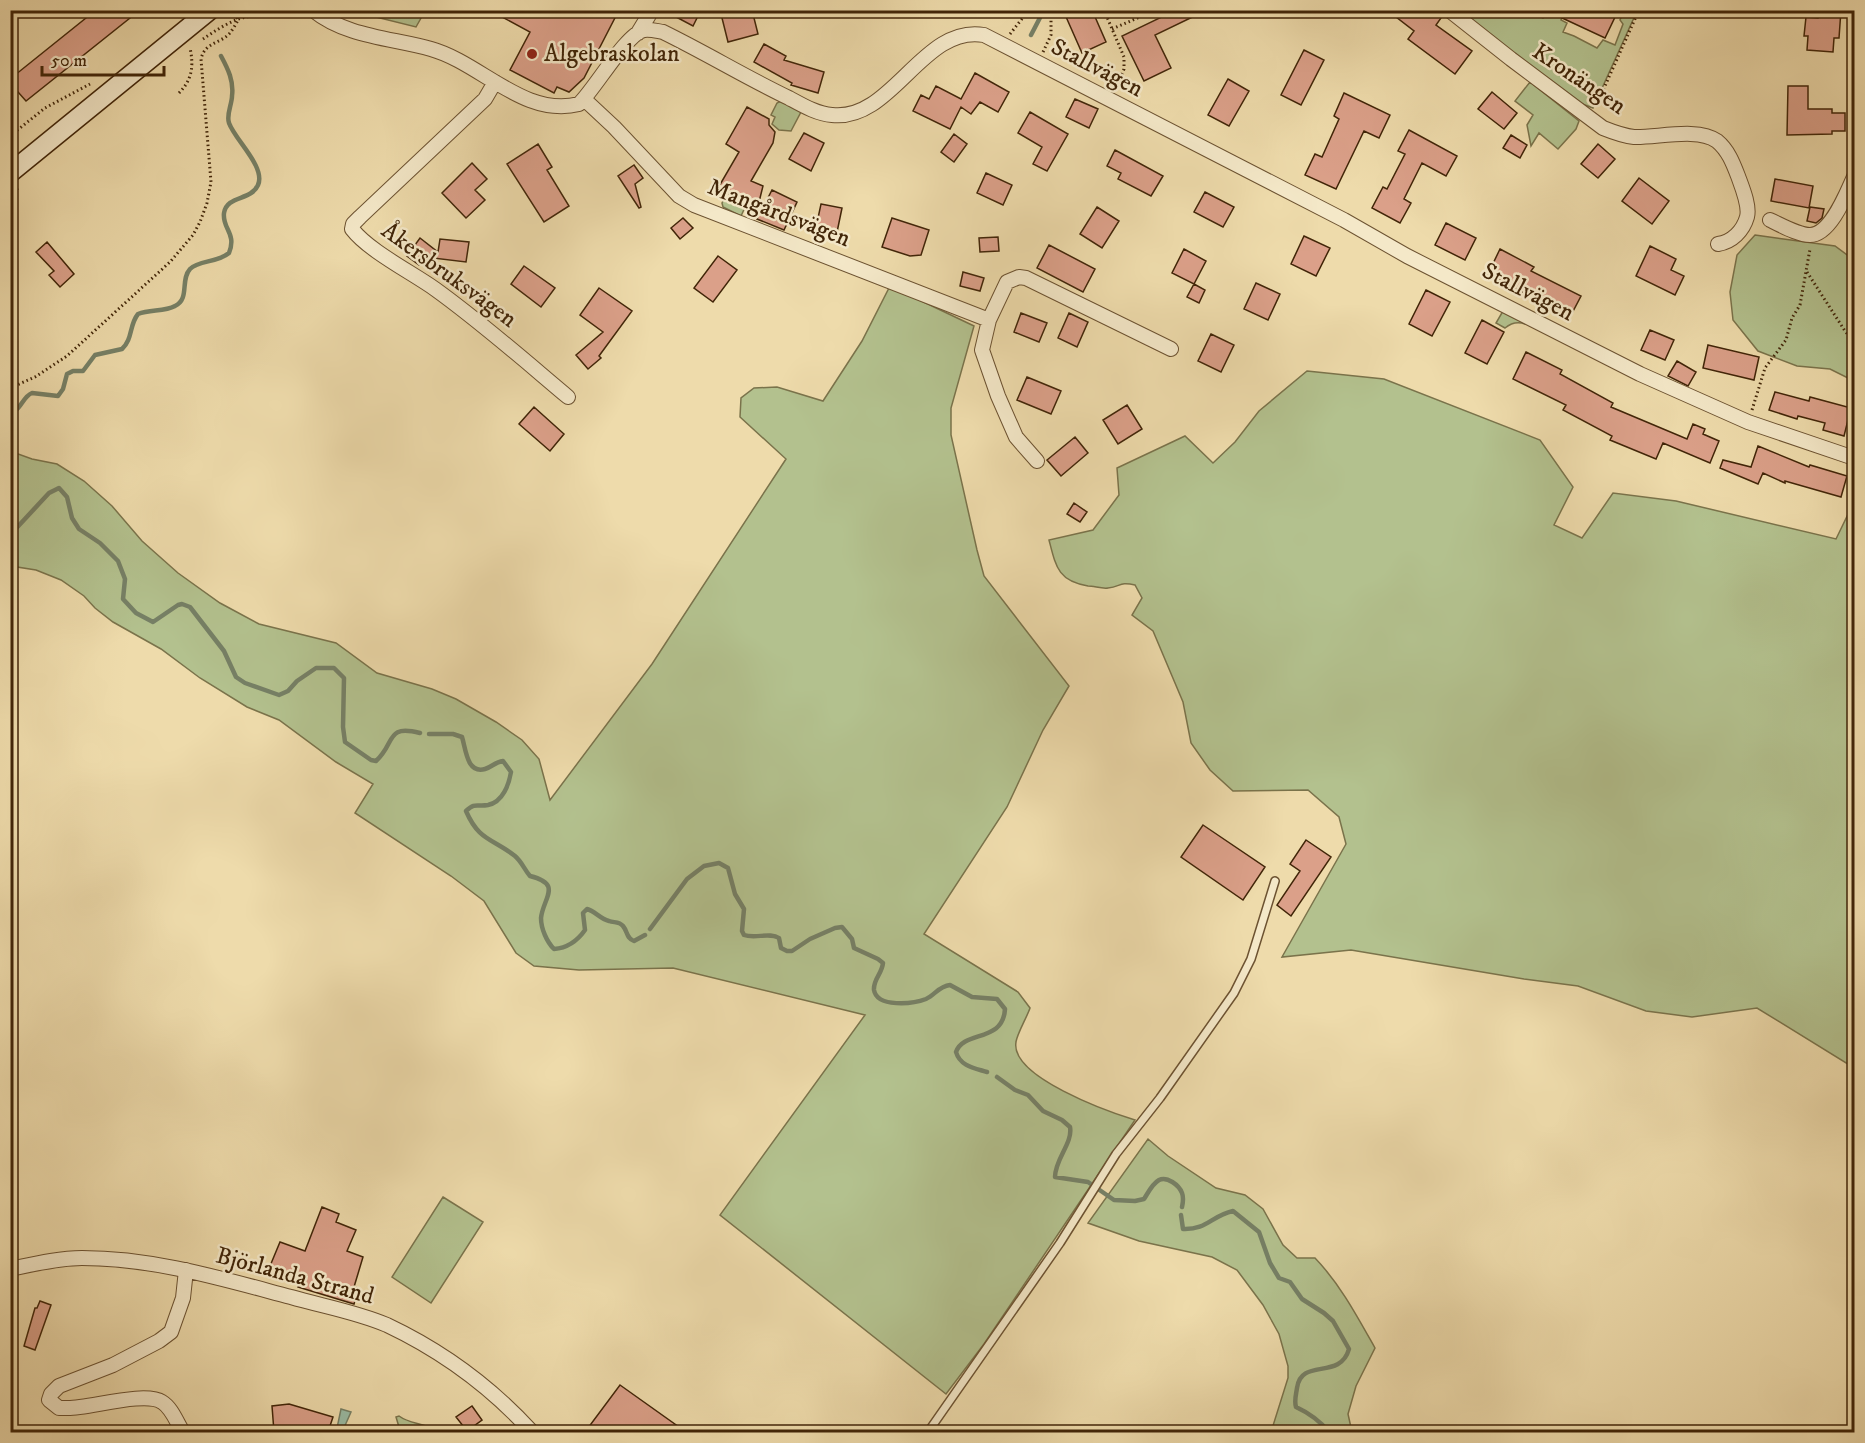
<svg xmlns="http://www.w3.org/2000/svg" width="1865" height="1443" viewBox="0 0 1865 1443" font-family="'IM FELL DW Pica',serif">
  <rect width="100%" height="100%" fill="#eedbab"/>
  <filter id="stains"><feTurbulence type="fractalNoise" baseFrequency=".00333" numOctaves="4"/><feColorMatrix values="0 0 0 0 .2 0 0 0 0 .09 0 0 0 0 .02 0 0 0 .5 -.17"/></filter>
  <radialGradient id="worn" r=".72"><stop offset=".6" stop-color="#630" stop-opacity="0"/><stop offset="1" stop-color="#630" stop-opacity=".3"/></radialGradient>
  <path fill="#b3c18e" stroke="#7a734b" stroke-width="1.5" d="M360 11H425L416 27 368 15Z
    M1456 11H1530L1543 18 1549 12 1557 16 1561 11H1565L1561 20 1567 23 1563 32 1574 36 1597 48 1603 40 1615 45 1623 24 1620 20 1624 11H1637L1593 108 1566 98Z
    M1530 82 1579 121 1576 129 1558 149 1539 133 1531 146 1527 125 1533 115 1515 101Z
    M783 100 802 110 791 131 779 130 772 124 775 117 771 115 777 103Z
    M731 198 747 203 741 216 723 207 722 203 724 199 728 201Z
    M1755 235 1835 246 1854 260V381L1830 369 1797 366 1758 351 1733 320 1730 292 1737 255Z
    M890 286 974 326 951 408V435L977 550 984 576 1069 686 1043 730 1007 807 924 934 1018 992 1030 1008C1027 1017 1017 1034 1016 1042 1010 1077 1109 1112 1135 1120L984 1344 946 1394 720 1215 865 1015 673 968 579 970 534 966 516 953 484 901 451 876 355 813 373 784 336 762 279 720 247 707 200 678 161 649 113 622 95 608 84 596 61 580 36 570 11 566 10 451 32 459 57 464 84 481 112 506 142 541 178 573 220 603 259 624 336 643 377 673 432 689 456 699 496 722 522 740 539 759 550 800 652 664 786 459 740 417 741 398 754 388 777 387 823 401 862 341Z
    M1503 311 1527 322 1525 324C1517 321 1511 323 1505 328L1496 323Z
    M1307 371 1384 379 1540 440 1573 487 1554 525 1582 538 1613 493 1676 501 1836 539 1852 506 1854 507V1066H1851L1757 1008 1692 1017 1646 1011 1578 986 1524 979 1351 950 1282 957 1346 844 1339 817 1308 790 1233 791 1210 770 1191 743 1183 702 1153 631 1132 615 1142 598 1135 585C1119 581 1121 587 1108 588 1102 589 1094 586 1088 586 1058 581 1056 567 1049 540L1093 530 1119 495 1117 468 1185 436 1213 463 1235 442 1259 411Z
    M1148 1139 1168 1156 1216 1188 1245 1195 1263 1209 1283 1245 1297 1258H1315C1340 1284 1357 1316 1375 1348L1356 1386 1348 1414 1352 1432H1271L1288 1378V1366L1279 1334 1263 1305 1237 1270 1212 1257 1139 1241 1088 1223Z
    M443 1197 483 1222 431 1303 392 1277Z
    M399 1416C411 1425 425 1422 437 1432H407L405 1429 402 1430 399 1427 396 1417Z"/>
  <path fill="#9abca5" stroke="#768066" stroke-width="1.5" d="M341 1409 351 1412 343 1430 337 1428Z"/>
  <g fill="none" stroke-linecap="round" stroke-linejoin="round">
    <path stroke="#768066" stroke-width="4.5" d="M1031 35 1044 10
      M10 411H15C22 406 24 396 32 393L58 396 63 389 67 374 73 371H83L95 355 122 349C133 339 129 325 138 314 150 309 164 312 175 306 190 299 180 280 190 269 199 260 217 263 229 253 237 233 222 229 224 213 227 195 251 201 258 185 266 167 235 140 229 123 226 115 232 104 232 96 234 81 228 69 221 56
      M10 535 49 493 59 488 67 497 72 518 79 529 100 543 118 561 125 579 123 599 136 613 153 622 178 605 182 604 190 607 224 651 236 677 245 683 279 695 288 691 297 681 316 668H334L344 678 343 727 345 742 371 760 376 761C396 743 385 724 420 733
      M429 734H453L462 737C466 750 467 774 485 769 492 767 495 762 503 761L511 772C509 784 503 802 488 805 476 807 476 802 466 811 479 841 492 838 515 856 522 862 524 869 530 876 563 884 543 898 541 918 541 929 547 942 554 949 567 948 578 940 585 930L583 913 587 909C595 911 600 919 609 921 614 923 619 921 623 926 628 932 626 938 634 941L645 935
      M650 929 687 879 704 866 719 863 728 868 735 894 744 909 742 931 744 935C755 939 770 932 779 938L781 948 787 951H792L810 939 835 928 842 927 852 939 854 948 878 959 883 963C882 974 873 979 874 990 877 1008 913 1004 926 999 935 995 939 986 950 985L972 997 997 999 1005 1009C1003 1043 964 1030 956 1052 960 1066 974 1068 987 1072
      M997 1077 1015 1090 1028 1095 1043 1111 1062 1120 1070 1127C1073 1143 1055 1159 1055 1177L1088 1182 1114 1200 1135 1201 1144 1199C1148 1193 1152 1184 1159 1180 1167 1176 1179 1185 1182 1193 1184 1198 1183 1202 1182 1207
      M1181 1215 1183 1229C1207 1230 1211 1216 1233 1211L1259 1232 1270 1263 1279 1278 1290 1282 1302 1299 1324 1313 1333 1321 1349 1349C1340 1381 1301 1357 1297 1388 1296 1395 1294 1401 1296 1407 1309 1413 1320 1421 1329 1432"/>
  </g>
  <path fill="#dba089" stroke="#412508" stroke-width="1.5" d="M96 10H140L26 101 10 83V79Z
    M489 10H619L584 78 569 92 557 87 554 93 510 70 530 32Z
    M663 10H701L693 26Z
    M736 10H752L758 34 728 42 721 14Z
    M1063 10H1092L1106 42 1082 53Z
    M1164 10H1207L1155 35 1171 68 1144 81 1122 36 1166 15Z
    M1387 10H1431L1441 18 1436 25 1472 51 1455 74 1408 39 1414 31Z
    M1545 10H1606L1616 15 1605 38Z
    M1819 10H1841L1839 38H1834L1833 52 1807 50 1808 36H1804L1806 17 1818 18Z
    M764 44 786 56 784 60 824 72 818 93 791 85 792 83 754 62Z
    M1304 50 1324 60 1301 105 1281 95Z
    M975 73 1009 92 998 112 980 102 971 114 961 107 950 129 913 111 921 95 929 99 936 86 961 99Z
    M1228 79 1249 91 1229 126 1208 115Z
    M1788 86H1808V109H1832V113H1845V131H1832V134L1787 135Z
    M1492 92 1517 113 1504 129 1478 109Z
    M1344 93 1390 115 1379 138 1364 131 1336 189 1305 175 1315 154 1322 157 1339 119 1334 116Z
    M1075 99 1098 109 1089 128 1066 117Z
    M747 107 769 119V125L775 132 773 143 751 181 763 186 757 210 718 188 739 152 726 144Z
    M1030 112 1068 134 1047 171 1033 164 1042 147 1018 133Z
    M1409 130 1457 156 1446 176 1422 163 1404 199 1411 203 1400 223 1372 208 1383 187 1387 189 1405 154 1398 151Z
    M804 133 824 143 811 171 789 159Z
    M954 134 967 144 954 162 941 152Z
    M1511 135 1527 145 1520 158 1503 148Z
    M538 144 552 167 547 170 569 206 544 222 507 164Z
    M1598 144 1615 159 1598 178 1581 164Z
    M1115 150 1163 176 1151 196 1118 179 1121 173 1107 166Z
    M472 163 487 179 475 190 485 200 466 218 442 193Z
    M634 165 643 178 635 184 641 207 639 208 618 176Z
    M986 173 1012 185 1003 205 977 193Z
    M1639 178 1669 201 1652 224 1622 201Z
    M1775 179 1813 186 1809 208 1771 201Z
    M772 190 797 202 784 230 757 219Z
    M1205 192 1234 207 1223 227 1194 212Z
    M821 204 842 208 836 237 815 232Z
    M1097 207 1119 221 1102 248 1080 234Z
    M1810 207 1824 209 1822 218 1816 223 1807 221Z
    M683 218 693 228 680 239 671 228Z
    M892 218 929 230 921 255 910 256 882 247Z
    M1446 223 1476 238 1465 260 1435 245Z
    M1304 236 1330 248 1316 276 1291 264Z
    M998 237 999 251 980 252 979 238Z
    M420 238 438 252 440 239 469 242 466 262 425 257 419 265 407 256Z
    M47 242 74 274 60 287 49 275 54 271 36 252Z
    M1049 245 1095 269 1083 292 1037 268Z
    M1650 246 1676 259 1671 270 1684 276 1675 295 1636 276Z
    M1184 249 1206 261 1194 284 1172 273Z
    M1500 249 1534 267 1531 271 1581 296 1570 317 1488 274Z
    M718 256 737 270 713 302 694 288Z
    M524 266 555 288 541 307 511 284Z
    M963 272 984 278 980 291 960 286Z
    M1256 283 1280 294 1268 320 1244 309Z
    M1194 284 1205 290 1199 303 1187 297Z
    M599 288 632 311 599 356 601 358 588 369 576 355 603 332 580 315Z
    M1426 290 1450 302 1432 336 1409 324Z
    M1021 313 1047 323 1039 342 1014 332Z
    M1069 313 1088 322 1077 347 1058 338Z
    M1482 320 1504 332 1487 364 1465 353Z
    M1650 330 1674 340 1665 360 1641 350Z
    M1211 334 1234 345 1221 372 1198 361Z
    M1708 345 1759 357 1754 380 1703 368Z
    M1526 352 1562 370 1560 374 1613 403 1611 407 1687 439 1693 424 1705 429 1703 434 1719 441 1710 463 1663 443 1656 459 1610 440 1612 436 1563 410 1566 405 1513 379Z
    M1677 361 1696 372 1688 386 1668 376Z
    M1027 377 1061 391 1051 414 1017 400Z
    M1775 392 1809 401 1810 397 1851 408 1844 436 1823 430 1825 423 1798 416 1797 419 1769 410Z
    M1127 405 1142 429 1118 444 1103 420Z
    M534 407 564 434 550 451 519 424Z
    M1075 437 1088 453 1061 476 1047 460Z
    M1758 446 1809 467 1810 465 1847 476 1841 497 1785 481V483L1763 473 1758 484 1720 468 1723 460 1751 467Z
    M1074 503 1087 512 1080 522 1067 514Z
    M1203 825 1265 867 1243 900 1181 857Z
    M1306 840 1331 857 1291 916 1277 905 1300 871 1290 864Z
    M322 1207 339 1214 336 1222 356 1230 347 1251 363 1257 354 1287 359 1288 354 1304 298 1287 301 1278 270 1266 280 1242 305 1251Z
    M40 1301 51 1305 35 1350 24 1346 35 1308H37Z
    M620 1385 686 1432H585Z
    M289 1404 333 1417 328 1432 303 1427V1432H274L272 1406Z
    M472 1406 482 1420 467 1431 456 1417Z"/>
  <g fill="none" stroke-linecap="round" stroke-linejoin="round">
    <defs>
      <path id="lane" d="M928 1432 1060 1243 1116 1154 1160 1098 1234 993 1251 959 1275 881"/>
      <path id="street" d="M313 10C346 37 392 38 431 49 481 63 524 118 579 104 595 89 626 34 644 30 650 29 657 31 663 32 706 53 747 78 789 98 802 105 817 114 832 115 892 122 923 24 984 35L1344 220 1407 256 1640 374 1748 422 1854 458
        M1449 10 1511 59 1603 128C1613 132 1623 136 1634 137 1656 138 1698 127 1717 141 1728 150 1733 163 1738 176 1742 187 1750 206 1747 217 1743 231 1732 242 1718 244
        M638 33 652 10
        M495 82 485 99 360 217 353 224 352 229C369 251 411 272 435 289 481 322 524 360 568 397
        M584 99 614 127 679 196 694 205 989 320 1007 282 1019 277 1026 278 1171 349
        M1770 220C1781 225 1798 235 1810 235 1831 235 1847 192 1854 177
        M989 320 982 350 998 396 1016 437 1037 461
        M10 1269C34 1264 59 1258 82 1258 154 1258 223 1279 291 1297 322 1306 357 1312 387 1325 442 1351 491 1387 532 1432
        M183 1432C177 1423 172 1408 162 1402 145 1391 90 1408 68 1408H59L49 1400 51 1394 59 1386 113 1365 159 1341 171 1332 183 1298 186 1270"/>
      <path id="secondary" d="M10 173 210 10"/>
    </defs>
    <use href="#lane" stroke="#6c5231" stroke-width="10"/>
    <use href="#street" stroke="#6c5231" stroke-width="16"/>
    <use href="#secondary" stroke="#412508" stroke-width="21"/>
    <path stroke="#412508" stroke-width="3" stroke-dasharray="1.5 3" stroke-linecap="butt" d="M1104 10 1124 57V69L1116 88
      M1112 29 1149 13
      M1010 34 1029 10
      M203 39C215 31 231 20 246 17 263 13 278 20 293 10
      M1043 52 1051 35V10
      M179 93C192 80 194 66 190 48
      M1596 106 1639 10
      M10 136 45 108 90 84
      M10 195 18 188
      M1807 272 1845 331 1854 342
      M10 388 35 377 67 356 170 262 193 235 200 222 207 203 211 182 201 59C205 42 220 44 230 33 233 29 236 24 238 20L233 10
      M1752 410 1765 368 1786 340 1792 318 1800 305 1810 249"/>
    <use href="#lane" stroke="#f4e8c8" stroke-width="7"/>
    <use href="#street" stroke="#f4e8c8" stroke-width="14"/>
    <use href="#secondary" stroke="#f4e8c8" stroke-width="18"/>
  </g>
  <circle fill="#8f2418" stroke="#f4e8c8" stroke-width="2" cx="532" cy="54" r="6"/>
  <g text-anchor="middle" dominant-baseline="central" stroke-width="5" stroke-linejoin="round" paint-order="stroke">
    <g font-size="24" fill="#412508" stroke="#f4e8c8" text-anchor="start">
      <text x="544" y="54">Algebraskolan</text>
    </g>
    <g font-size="24" fill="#412508" stroke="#f4e8c8">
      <text transform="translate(1097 68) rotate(27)">Stallvägen</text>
      <text transform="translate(1579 79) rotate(34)">Kronängen</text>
      <text transform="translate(779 213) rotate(21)">Mangårdsvägen</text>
      <text transform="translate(449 275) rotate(36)">Åkersbruksvägen</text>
      <text transform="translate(1528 292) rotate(27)">Stallvägen</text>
      <text transform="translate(295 1276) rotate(15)">Björlanda Strand</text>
    </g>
  </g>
  <rect width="1865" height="1443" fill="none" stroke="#eedbab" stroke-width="36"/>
  <rect x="12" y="12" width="1841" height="1419" fill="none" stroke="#412508" stroke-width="3"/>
  <rect x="18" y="18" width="1829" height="1407" fill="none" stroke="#412508" stroke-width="1.5"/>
  <path d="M42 66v9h122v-9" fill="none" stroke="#412508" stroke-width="3"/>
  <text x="51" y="66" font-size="18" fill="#412508" stroke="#f4e8c8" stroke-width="4.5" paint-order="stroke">50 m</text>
  <rect width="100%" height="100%" filter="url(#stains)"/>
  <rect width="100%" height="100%" fill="url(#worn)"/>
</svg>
